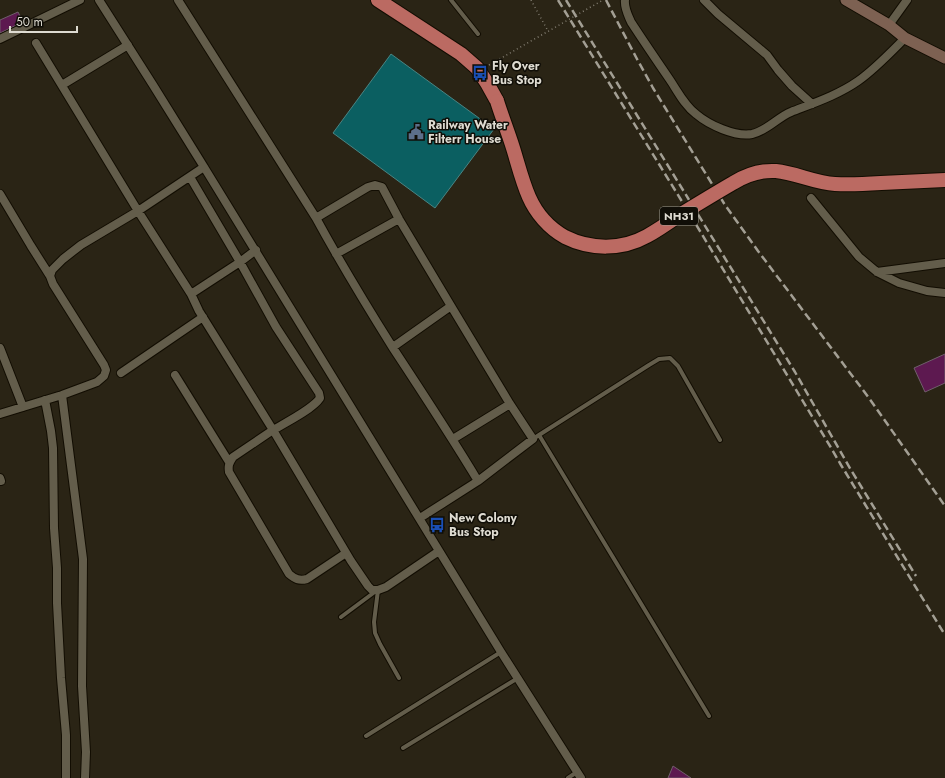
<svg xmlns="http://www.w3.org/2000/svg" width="945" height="778" viewBox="0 0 945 778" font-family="Jost,sans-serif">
  <rect width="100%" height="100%" fill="#2a2415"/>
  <path fill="#0b5f61" stroke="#4a8483" d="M391 54 494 129 435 208 333 133Z"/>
  <path fill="#5d1950" stroke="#705f6b" d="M18 12 23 22 0 33V20Z
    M945 354V383L925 392 914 368Z
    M673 766 691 778H668Z"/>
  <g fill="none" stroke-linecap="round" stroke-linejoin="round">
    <defs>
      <path id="lane" d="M451 0 478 34
        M539 435 709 716
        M533 439 539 435 649 365 659 359 670 358 678 366 720 440
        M378 590 374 622 375 633 380 644 399 678
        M341 617 376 591
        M366 736 501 652
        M403 748 518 678
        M568 778 577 772"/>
      <path id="street" d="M99 0 153 85 204 167
        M178 0 316 218C340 262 366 305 393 348 422 392 451 436 478 481
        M625 0C624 8 628 15 631 22 644 42 657 61 670 80 678 92 685 106 696 114 709 125 735 137 752 134 767 131 778 117 791 112 814 103 838 95 858 81 875 69 890 53 905 38
        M704 0 718 14 767 55 778 70 792 86 812 104
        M889 25 907 0
        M0 39 80 0
        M36 43 138 211 191 294 199 311 273 430 233 457C229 463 228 466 229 472L289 574C295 579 299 581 307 579L346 553
        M62 85 128 45
        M190 177 240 262 276 327 319 393 320 398C313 409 285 423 273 430L351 561 368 586 372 590H378L386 587 439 551
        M0 194 31 246 50 276
        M811 198 859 257 877 272 899 283 927 291 945 293
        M316 218 368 187 375 185 382 187 399 219 451 306 510 404 533 439 478 481 420 518
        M336 254 399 219
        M877 272 945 263
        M191 294 240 262 256 250
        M393 347 451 306
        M0 348 23 407
        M121 373 203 317
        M175 375 229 462
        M62 395 83 559 82 686 86 752 85 778
        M45 400 51 431 53 448 54 528 57 568V603L61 678 66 735V778
        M0 414 62 395 97 382 104 376 106 370 104 365 53 284 50 276 52 270 63 259 81 245 138 211 204 167 501 652 581 778
        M453 439 510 404
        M0 478 1 481"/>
      <path id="secondary" d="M846 0 889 25 905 38 945 58"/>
      <path id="highway" d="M378 0 461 54 477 68 487 83 497 101"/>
    </defs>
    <use href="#lane" stroke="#120d02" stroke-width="6"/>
    <use href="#street" stroke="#120d02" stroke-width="10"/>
    <use href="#secondary" stroke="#120d02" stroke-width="13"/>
    <use href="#highway" stroke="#120d02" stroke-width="16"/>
    <path stroke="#847f73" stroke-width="1.5" stroke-dasharray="1 3" stroke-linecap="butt" d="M531 0 548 31
      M489 65 496 61"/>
    <use href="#lane" stroke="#635d4b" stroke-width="4"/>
    <use href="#street" stroke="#635d4b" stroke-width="8"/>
    <use href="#secondary" stroke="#7d6152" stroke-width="11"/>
    <use href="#highway" stroke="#bb6a62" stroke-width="14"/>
    <path stroke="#a39f94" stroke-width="2.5" stroke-dasharray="8 4" stroke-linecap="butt" d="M558 0 686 208 830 446 841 465 945 635
      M566 0 795 372 851 470 916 576
      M606 0 637 59 653 88 725 205 758 251 869 398 945 506"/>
    <defs>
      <path id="highway-bridge" d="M497 101C502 117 508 132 513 148 518 164 522 181 529 197 536 213 549 228 565 237 591 250 622 250 647 236 658 230 668 223 678 216 696 205 714 194 733 183 746 175 760 170 776 171 796 173 815 183 835 184 851 185 866 184 881 183 902 182 924 181 945 180"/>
    </defs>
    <use href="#highway-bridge" stroke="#120d02" stroke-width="16" stroke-linecap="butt"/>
    <path stroke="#847f73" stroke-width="1.5" stroke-dasharray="1 3" stroke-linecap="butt" d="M496 61 603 0"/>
    <use href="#highway-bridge" stroke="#bb6a62" stroke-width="14"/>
  </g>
  <defs>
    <symbol id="bus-bare" viewBox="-9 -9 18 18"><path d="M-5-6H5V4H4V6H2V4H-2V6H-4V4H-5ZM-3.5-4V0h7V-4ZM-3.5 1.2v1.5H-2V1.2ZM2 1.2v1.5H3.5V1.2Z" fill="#1a4fb4" stroke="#100e07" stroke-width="2.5" paint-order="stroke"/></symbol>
    <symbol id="civic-bare" viewBox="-9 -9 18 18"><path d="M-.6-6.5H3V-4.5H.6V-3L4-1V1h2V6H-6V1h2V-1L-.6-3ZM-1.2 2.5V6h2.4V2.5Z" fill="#5c6f8a" stroke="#100e07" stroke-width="2.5" paint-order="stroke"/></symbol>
  </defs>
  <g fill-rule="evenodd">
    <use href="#bus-bare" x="469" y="62" width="22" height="22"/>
    <use href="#civic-bare" x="405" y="121" width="22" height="22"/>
    <use href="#bus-bare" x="426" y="514" width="22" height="22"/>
  </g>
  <g text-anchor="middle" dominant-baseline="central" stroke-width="3" stroke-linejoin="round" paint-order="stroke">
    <rect fill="#100e07" stroke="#a09e94" stroke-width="1" x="660" y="207" width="38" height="18" rx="3"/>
    <g font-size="11" font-weight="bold" fill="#dedbd1">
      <text x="679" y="216">NH31</text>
    </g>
    <g font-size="12" font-weight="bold" fill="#dedbd1" stroke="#100e07" text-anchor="start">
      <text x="492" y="66">Fly Over<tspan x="492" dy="14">Bus Stop</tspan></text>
      <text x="428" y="125">Railway Water<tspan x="428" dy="14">Filterr House</tspan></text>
      <text x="449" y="518">New Colony<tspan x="449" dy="14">Bus Stop</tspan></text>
    </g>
  </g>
  <path d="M10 26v6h67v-6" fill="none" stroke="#dedbd1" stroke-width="2"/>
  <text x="16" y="26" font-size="12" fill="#dedbd1" stroke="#100e07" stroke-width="3" paint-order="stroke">50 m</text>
</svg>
